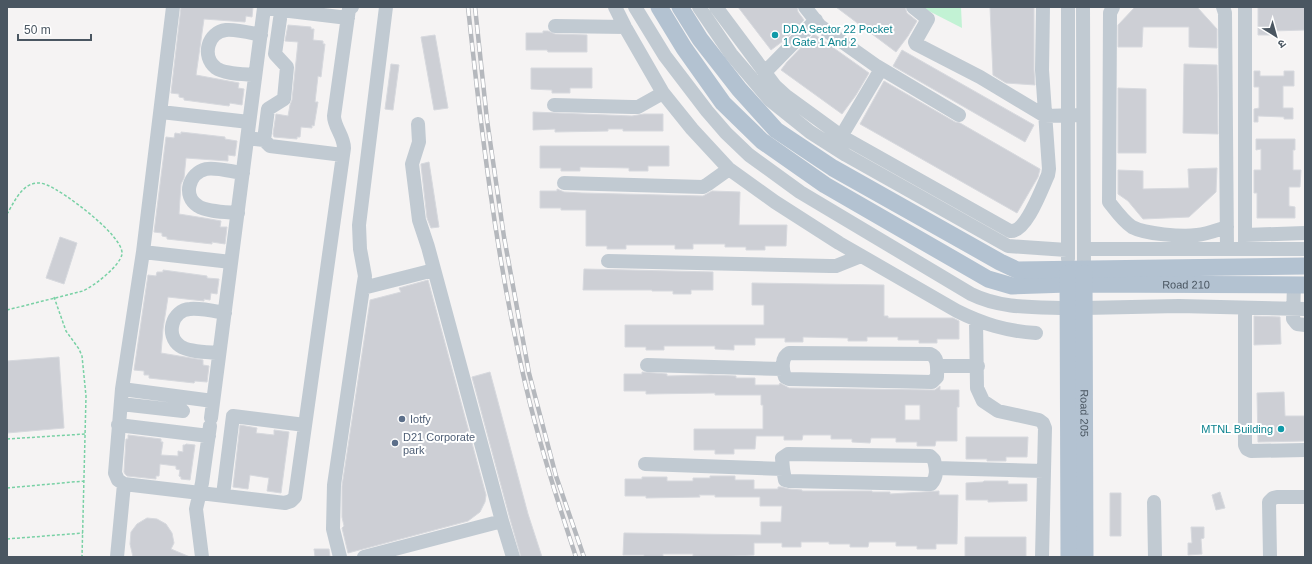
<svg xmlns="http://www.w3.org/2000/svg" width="1312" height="564" viewBox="0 0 1312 564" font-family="Arial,'Noto Sans Devanagari',sans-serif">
  <rect width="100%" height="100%" fill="#f5f3f3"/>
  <path fill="#c2f2d4" d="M921 7H961L962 28Z"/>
  <path fill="#cdcfd5" stroke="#d7d9de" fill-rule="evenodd" d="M181 7H253L252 17 246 16 245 22 204 19 196 75 239 83 238 88 244 89 242 105 230 103 229 106 184 100V98L179 97V94L171 93Z
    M738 7H797L798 12 804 20 787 38 771 50Z
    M836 7H905L907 13 917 21 908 36 896 52Z
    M990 7H1034V70L1035 85 1006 83 993 75Z
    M1135 7H1197L1217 29V48L1189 47V27H1143L1142 47H1118V25Z
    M1258 7H1305V30L1272 31V35H1258Z
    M288 25 311 27V29H314L313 40 323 41V44H325L321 77 318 76 315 102H318L314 126 312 125V128L301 127 300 137H297V139L274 137 273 134 276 114 288 116 290 105 292 100 298 42 285 41Z
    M543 31H548L555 34 587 35V52H548L547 50H526V33H543Z
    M814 34 869 73 856 95 842 114 781 70 787 62Z
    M435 35 448 108 434 110 421 37Z
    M902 50 1034 125 1025 142 893 66Z
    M391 64 399 65 393 110 385 109Z
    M1184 64 1217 65 1218 134 1183 133Z
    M531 68H592V88H570V93H552V90L531 89Z
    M1254 71H1260V76H1284V71H1294V86H1283V108H1293V119H1284V117L1258 116V122H1254V109L1259 108V87H1254Z
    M884 81 955 122 960 123 1040 169 1038 177 1017 213 860 124Z
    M1118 88 1146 89V153H1118Z
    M533 112 632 116 644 114H663V131H623V129H608V131L555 132V129L533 130Z
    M181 132 225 137V139L237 141 235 156 228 155V161L186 158 184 178 181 184 179 214 204 218 221 221 220 227H227L225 244 212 242V244L167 239V237L162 236V233L154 232 166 137 174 138 175 133 181 134Z
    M1256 139H1295V150H1293V170H1301L1300 187H1289V206L1295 207V218H1257V193H1254V170H1261V149L1256 150Z
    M540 146H669V166H648V171H629V168L580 167V171H561V168H540Z
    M429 162 439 227 431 228 427 218 421 165V164Z
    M1217 168 1216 192 1189 217 1143 219 1128 201 1118 194V170L1143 171V189L1189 188 1188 169Z
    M557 189 564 192 582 193 703 196 712 191 740 192 739 225H787L786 246H765V250H746V247H725V244H693V249H675V245H626V249H607V246H586V210H561V208H540V191H557Z
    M60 237 77 243 64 284 46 278Z
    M584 269 713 272V290H691V294H673V291H652V290H583Z
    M163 270 207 276V278L219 279 217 294 211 293 210 300 204 299V301L168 297 163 329 161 353 203 360V365L209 366 207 382 195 381 194 383 149 378V375H144V371L134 370 148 275 156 276 157 272H163Z
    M428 280 486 495 485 502 480 512 468 521 348 553 342 528 344 526 342 517V486L370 301V300L401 292 399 288Z
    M752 283 884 285V316H888V318H953L959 321V339H937V343H919V340H898V337H867V341H848V338L803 337V342H785V338H755V345H734V350L715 349V346H664V350H646V347H625V325H764V305H752Z
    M1254 316 1280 317 1281 344 1254 345Z
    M59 357 64 428 7 433V361Z
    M490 372 528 514 542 557H521L510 519 472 377Z
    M642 372 667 374V376L711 375 736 376V378H755V385H779L780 383 789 388 932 390H935L940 386V390H959V407H957V441H936L935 446H917V442H896V438H871L870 443 852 442V439H831V435H803L802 440H784V436H756L755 449H734V454H715V450H694V429H763V405H761V395H715V393L646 394V391H624V374H642ZM905 405H920V420H905Z
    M1284 392 1285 416H1305V441L1258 442 1257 393Z
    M240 425 257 428 256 433 274 435V430L289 432 281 493 267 491 269 478 250 475 248 489 233 487Z
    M128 435 161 439V442H163L161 455 178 456V451L183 452V445H185L186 444 195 445 190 480 181 479V477L179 476 180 470 176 469V466L160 464 159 476H156V479L127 476 125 474 124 472 126 439H128Z
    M966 437H1028L1027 457H1006V461H987V459H966Z
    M710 476H735V480H754V489H778V487H781L789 489 802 490V491H872V492H890V494L939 491V495H958L957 544H936V549H917V546H896V542H869L868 547H850V544H829V542H801V547H782V543H754V555L714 557 693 556V554H663V557H644V555H623L624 533 761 535V522H781L782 506H760V497H715V495H699L700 497 646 498V496H625V479H642V477H667V481H693V478H710Z
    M984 481H1008V484H1027V501L988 502V500H966V483L983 482Z
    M1220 492 1225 508 1216 510 1212 495Z
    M1110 493H1121V536H1110Z
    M147 518 157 519 166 524 172 533 174 543 171 549 190 557H133L130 544 131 532 137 524Z
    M1191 527H1204V538L1201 539 1202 554 1188 555V543H1192Z
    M965 537H1026V557H965Z
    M314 549H329L330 557H315Z"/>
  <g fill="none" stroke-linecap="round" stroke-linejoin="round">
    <path stroke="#79d1a5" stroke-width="1.5" stroke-dasharray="3 2" stroke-linecap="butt" d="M7 214C13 204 20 188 32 184 37 182 42 183 47 185 63 191 124 236 122 254 120 266 94 286 83 291L7 310
      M54 297 66 331 79 349 82 356 86 396 82 557
      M7 439 85 434
      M7 488 84 481
      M7 539 83 533"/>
    <path stroke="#c1cad2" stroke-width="14" d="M386 7 359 225 360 249 365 276 363 288 434 270
      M615 7 625 27 663 93 692 129 729 169 775 202 839 243 957 311C983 324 1006 331 1036 333
      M635 7 665 56 707 111 726 133 749 155 800 192 971 294C1001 309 1035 307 1067 308
      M699 7 731 54 770 100 810 132 846 155 1008 246 1067 250
      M716 7 775 86 786 96 841 136 1010 231C1026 233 1042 188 1048 175L1049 169 1042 70 1043 7
      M805 7 820 26 875 65 959 115
      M913 7 928 19 915 42 916 44 980 77 1045 116 1077 115
      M1083 7 1084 269
      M1113 7 1110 13 1109 202C1116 211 1123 221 1132 227 1145 234 1182 237 1197 235 1207 234 1217 230 1227 227
      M1223 7 1225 13 1227 249
      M273 9 348 18
      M555 26 625 27
      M765 72 816 20
      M255 75C245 74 224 74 216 68 201 56 208 32 226 30 236 29 251 33 261 35
      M554 105 632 107H638L663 93
      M161 112 249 122
      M255 139 264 140 270 146 343 155
      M264 140 268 109 284 99 287 67 275 54 280 19
      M836 145 881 69
      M564 183 703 187 708 184 729 169
      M238 213C227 212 207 212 198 206 182 196 189 173 206 169 216 167 233 172 243 173
      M1245 235 1305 233
      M1084 249H1305
      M1245 249V7
      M143 252 231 262
      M1068 259V7
      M608 261 830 266H836L861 256
      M1294 284 1293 319 1297 324 1305 325
      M1084 308 1179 306 1305 309
      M1245 308V445L1247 449 1251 451 1305 450
      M976 320 977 388 983 401 998 411 1039 420 1043 423 1045 428 1042 557
      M219 353C209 352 188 352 180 346 165 335 172 310 190 309 201 308 214 311 225 313
      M789 353 930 354C939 357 937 369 937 377L932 382 789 379 785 377C782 370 781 357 789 353Z
      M647 365 783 369
      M937 366H978
      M122 389 213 401
      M121 404 183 411
      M211 418 264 8
      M118 425 209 436
      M788 454 930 456 934 460C936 468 938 477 931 484H927L789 481 785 480 783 469 782 458Z
      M645 464 783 469
      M936 468 1044 471
      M124 484 285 503 291 501 295 497 344 148C344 136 334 127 334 116L349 9 352 7
      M223 495 233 416 305 425
      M1154 502 1155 557
      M502 521 513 557
      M117 557 124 484 118 480 115 473 122 389 143 252 173 7
      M202 557 196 509 202 483 210 426
      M340 557 333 529 334 485 363 288
      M364 557 502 521 428 247 419 220 412 164 419 142 418 124
      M1270 557 1269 502 1273 498 1277 497H1305"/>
    <g stroke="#b3c2d1" stroke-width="17">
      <path id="s1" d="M659 7 684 48 723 103 762 141 825 185 988 279 1012 286 1068 284 1305 285"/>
      <path d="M680 7 700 39 739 89 776 130 833 168 1000 262 1017 270 1305 266"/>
      <path d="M1068 273 1069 557"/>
      <path id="s2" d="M1084 273 1085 557"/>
    </g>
    <defs>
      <path id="rail" d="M468 7C481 130 496 254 523 374 537 437 556 497 576 557
        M475 7 487 120 504 237 529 373 556 476 584 557"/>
    </defs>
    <use href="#rail" stroke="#b5b8bd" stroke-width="4.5"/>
    <use href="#rail" stroke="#fff" stroke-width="3" stroke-dasharray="9" stroke-linecap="butt"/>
  </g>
  <g fill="#0f9aa8" stroke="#fff" stroke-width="1.5">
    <circle cx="775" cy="35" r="4"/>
    <circle cx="1281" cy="429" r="4"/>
  </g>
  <g fill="#5c6f8a" stroke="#fff" stroke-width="1.5">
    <circle cx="402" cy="419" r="4"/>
    <circle cx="395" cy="443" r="4"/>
  </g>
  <g text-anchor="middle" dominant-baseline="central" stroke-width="4" stroke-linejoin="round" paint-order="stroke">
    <g font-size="11" fill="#0d838f" stroke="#fff" text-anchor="start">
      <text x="783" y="29">DDA Sector 22 Pocket<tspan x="783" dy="13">1 Gate 1 And 2</tspan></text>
      <text x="1273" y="429" text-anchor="end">MTNL Building</text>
    </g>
    <g font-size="11" fill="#4a5661" stroke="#fff">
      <text stroke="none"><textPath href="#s1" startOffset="634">Road 210</textPath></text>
      <text stroke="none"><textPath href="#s2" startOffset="140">Road 205</textPath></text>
    </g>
    <g font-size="11" fill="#4e5e75" stroke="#fff" text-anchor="start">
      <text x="410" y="419">Iotfy</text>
      <text x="403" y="437">D21 Corporate<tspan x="403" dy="13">park</tspan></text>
    </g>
  </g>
  <rect width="1312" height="564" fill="none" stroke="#4a5661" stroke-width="16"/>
  <g transform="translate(1276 36) rotate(143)" stroke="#ffffff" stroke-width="3" paint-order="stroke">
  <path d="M0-3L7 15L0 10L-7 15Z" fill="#4a5661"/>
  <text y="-6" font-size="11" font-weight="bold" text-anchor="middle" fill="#4a5661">उ</text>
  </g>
  <path d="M18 34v6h73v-6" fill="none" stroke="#4a5661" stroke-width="2"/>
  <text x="24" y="34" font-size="12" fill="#4a5661" stroke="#ffffff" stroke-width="3" paint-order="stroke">50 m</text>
</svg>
